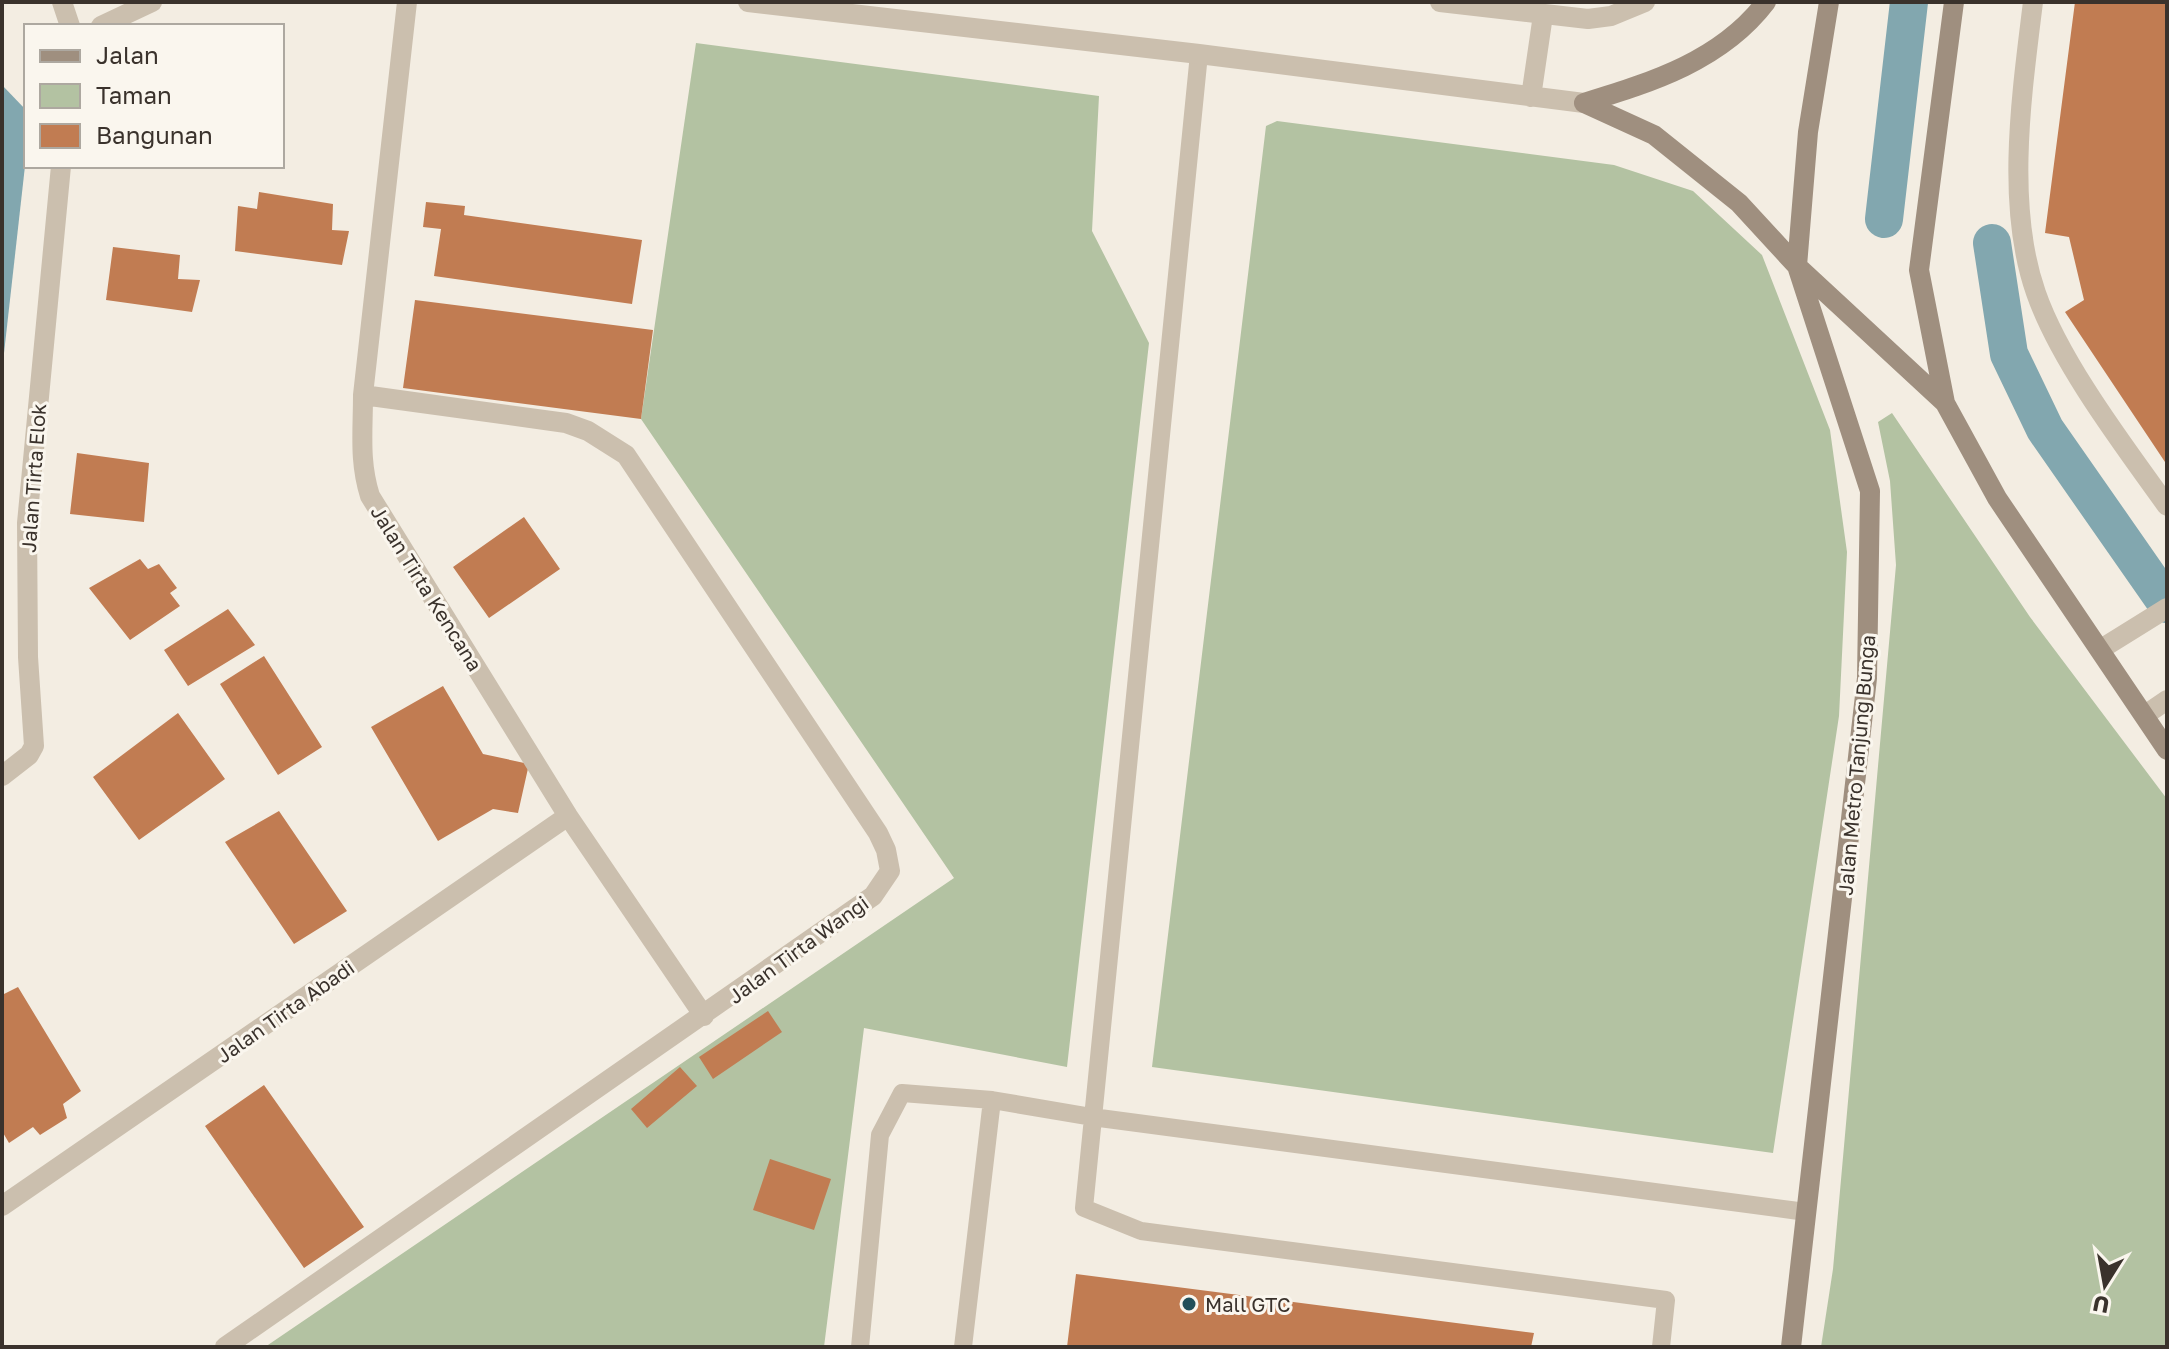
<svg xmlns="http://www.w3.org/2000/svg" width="2169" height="1349" viewBox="0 0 2169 1349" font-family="'Golos Text',sans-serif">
  <rect width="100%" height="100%" fill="#f3ede2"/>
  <path fill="#b3c2a2" d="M696 43 1099 96 1092 231 1149 343 1067 1067 864 1028 824 1347H265L954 878 641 419Z
    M1277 121 1614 165 1693 191 1762 255 1830 430 1847 552 1839 716 1773 1153 1152 1067 1266 126Z
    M1892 413 2030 617 2167 799V1347H1821L1833 1269 1896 565 1890 481 1878 422Z"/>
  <path fill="#82a7af" d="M2 85 26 110V157L2 371Z"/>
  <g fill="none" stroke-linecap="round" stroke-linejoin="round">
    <path stroke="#82a7af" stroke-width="38" d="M1884 219 1909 2
      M1992 243 2009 354 2045 429 2167 604"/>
  </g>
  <path fill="#c17c52" d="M2075 2H2167V465L2065 312 2084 300 2069 237 2045 233Z
    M259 192 333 204 332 230 349 231 342 265 235 251 238 206 257 209Z
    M426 202 465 206 464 215 642 240 632 304 434 276 441 229 423 227Z
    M113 247 180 255 178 279 200 280 192 312 106 300Z
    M415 300 653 330 641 419 403 388Z
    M77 453 149 463 144 522 70 514Z
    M524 517 560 569 489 618 453 567Z
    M140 559 148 569 159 564 177 588 170 593 180 606 130 640 89 588Z
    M228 609 255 645 188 686 164 650Z
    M264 656 322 747 278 775 220 684Z
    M443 686 483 754 529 764 518 813 493 809 438 841 371 727Z
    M178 713 225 779 139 840 93 777Z
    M279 811 347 911 294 944 225 842Z
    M18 987 81 1091 63 1104 67 1118 40 1135 33 1127 9 1143 2 1131V995Z
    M768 1011 782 1032 713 1079 699 1057Z
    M680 1067 697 1086 647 1128 631 1109Z
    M264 1085 364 1227 304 1268 205 1126Z
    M770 1159 831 1179 814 1230 753 1210Z
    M1076 1274 1534 1333 1531 1347H1067Z"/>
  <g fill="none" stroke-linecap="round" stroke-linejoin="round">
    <path stroke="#cbbfae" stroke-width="18" d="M1199 54 1084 1208 1141 1231 1666 1300 1661 1347
      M860 1347 880 1135 902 1093 992 1100 1092 1117 1806 1212
      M963 1347 992 1100"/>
    <path stroke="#cbbfae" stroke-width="20" d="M62 2 70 26
      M407 2 363 395C363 432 359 461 370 496L568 816 704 1016
      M748 2 1199 54 1584 103
      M1440 2 1588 19 1611 16 1645 2
      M2033 2C2022 92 2005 205 2036 293 2060 362 2124 446 2167 506
      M101 26 152 2
      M1531 97 1543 15
      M2101 649 2167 608
      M2145 715 2167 700
      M2 776 29 755 34 746 28 657 27 523 61 166
      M2 1206 568 816
      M225 1347 873 896 890 871 886 850 878 833 626 455 588 431 566 423 363 395"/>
    <path stroke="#9f8f7f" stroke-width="20" d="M1954 2 1919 270 1945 403 1997 498 2167 750
      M1584 103 1654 135 1739 203 1797 266 1945 403
      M1584 103C1652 82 1721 61 1766 2
      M1791 1347 1867 678 1870 491 1797 266 1808 132 1829 2"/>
  </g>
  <circle fill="#224f5a" stroke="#faf6ee" stroke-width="3" cx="1189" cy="1304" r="8"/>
  <g text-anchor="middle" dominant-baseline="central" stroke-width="6" stroke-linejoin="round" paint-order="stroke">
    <g font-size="20" fill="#3a322c" stroke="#faf6ee">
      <text transform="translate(33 478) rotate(-86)">Jalan Tirta Elok</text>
      <text transform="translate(427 588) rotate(58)">Jalan Tirta Kencana</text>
      <text transform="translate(1856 765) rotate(-85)">Jalan Metro Tanjung Bunga</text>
      <text transform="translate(798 949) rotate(-36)">Jalan Tirta Wangi</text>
      <text transform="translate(285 1011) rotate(-35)">Jalan Tirta Abadi</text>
    </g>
    <g font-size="20" fill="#3a322c" stroke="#faf6ee" text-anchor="start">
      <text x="1205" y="1304">Mall GTC</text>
    </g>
  </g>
  <rect width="2169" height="1349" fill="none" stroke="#3a322c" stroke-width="8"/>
  <rect x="24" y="24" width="260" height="144" fill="#faf6ee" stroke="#ada8a0" stroke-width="2"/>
  <rect x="40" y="50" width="40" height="12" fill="#9f8f7f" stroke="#ada8a0" stroke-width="2"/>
  <text x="96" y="64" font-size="24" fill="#3a322c">Jalan</text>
  <rect x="40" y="84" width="40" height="24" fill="#b3c2a2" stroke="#ada8a0" stroke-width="2"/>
  <text x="96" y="104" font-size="24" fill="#3a322c">Taman</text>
  <rect x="40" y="124" width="40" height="24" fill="#c17c52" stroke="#ada8a0" stroke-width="2"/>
  <text x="96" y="144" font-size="24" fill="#3a322c">Bangunan</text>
  <g transform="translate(2105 1285) rotate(191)" stroke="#faf6ee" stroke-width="6" paint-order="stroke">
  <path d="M0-6L14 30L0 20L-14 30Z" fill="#3a322c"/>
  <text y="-12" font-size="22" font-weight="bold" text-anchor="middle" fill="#3a322c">U</text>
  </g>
</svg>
